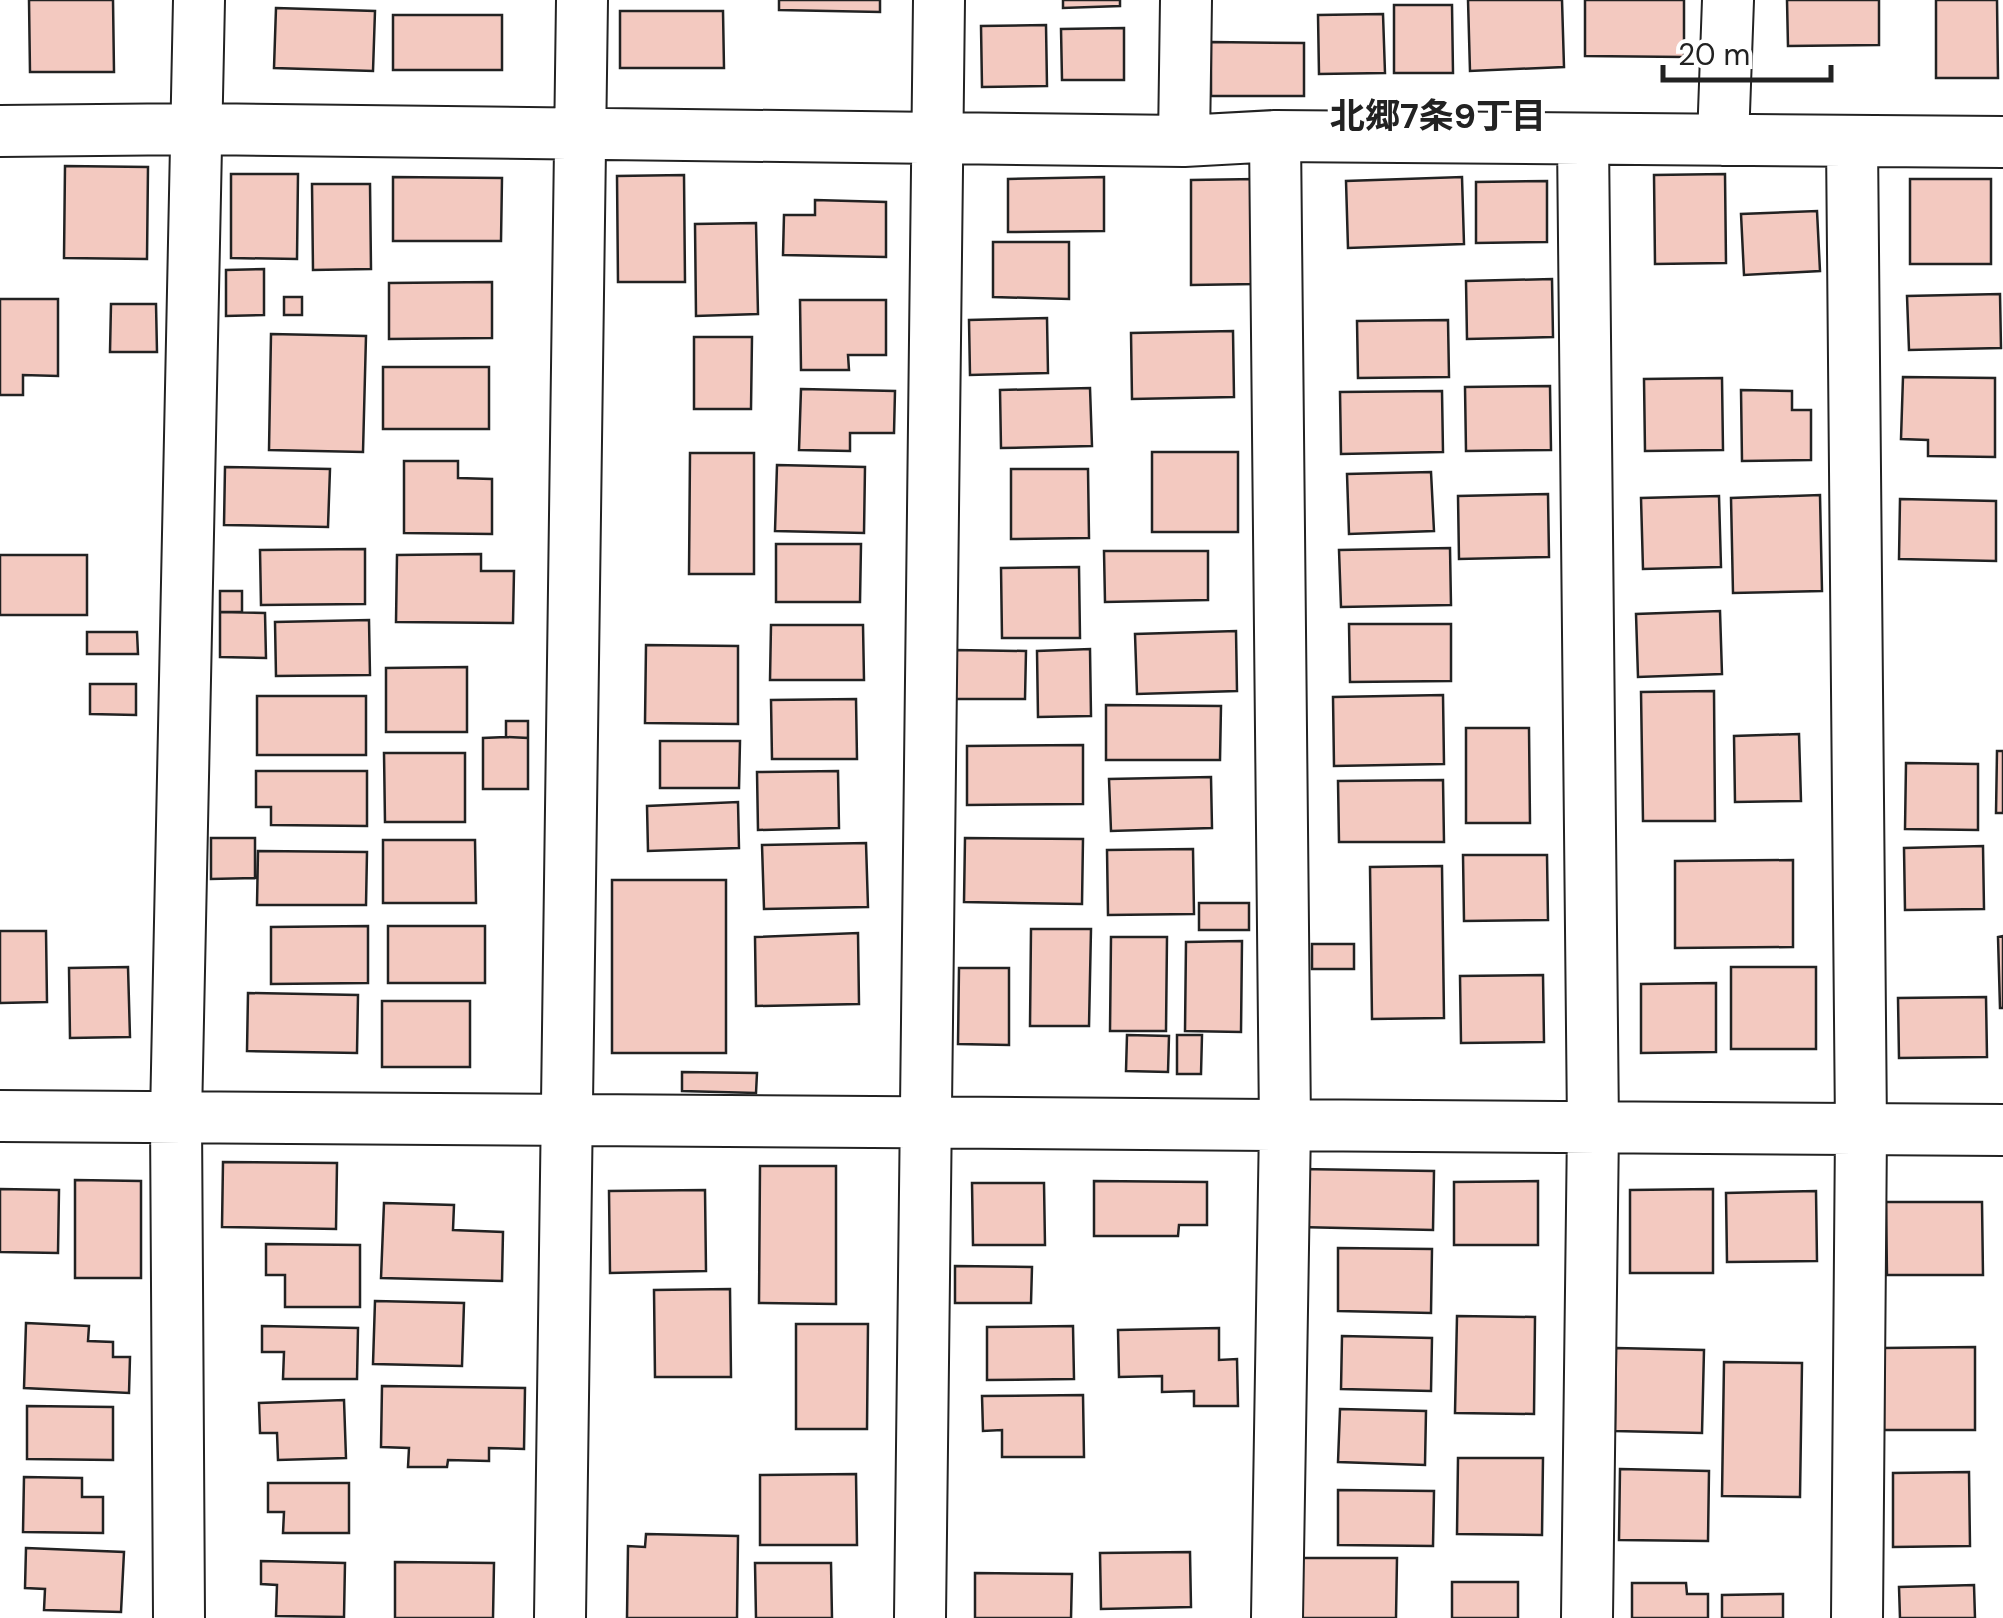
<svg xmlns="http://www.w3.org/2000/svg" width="2003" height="1618" viewBox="0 0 2003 1618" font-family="'DM Sans','Noto Sans JP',sans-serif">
  <rect width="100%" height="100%" fill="#fff"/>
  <path fill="#f3c9c0" stroke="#222" stroke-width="2.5" d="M29 0H113L114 72H30Z
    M779 0H880V12L779 10Z
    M1063 0H1120V6L1063 8Z
    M1468 0H1562L1564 67 1470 71Z
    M1585 0H1684V57L1585 56Z
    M1787 0H1879V45L1788 46Z
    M1936 0H1997L1998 78H1936Z
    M1394 5H1452L1453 73H1394Z
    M276 8 375 11 373 71 274 68Z
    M620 11H723L724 68H620Z
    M1383 14 1385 73 1319 74 1318 15Z
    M393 15H502V70H393Z
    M1046 25 1047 86 982 87 981 26Z
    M1124 28V80H1062L1061 29Z
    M1211 42 1304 43V96H1211Z
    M65 166 148 167 147 259 64 258Z
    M231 174H298L297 259 231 258Z
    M1725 174 1726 263 1655 264 1654 175Z
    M684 175 685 282H618L617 176Z
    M393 177 502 178 501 241H393Z
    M1104 177V231L1008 232V179Z
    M1462 177 1464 244 1348 248 1346 181Z
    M1256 179V284L1191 285V180Z
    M1910 179H1991V264H1910Z
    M1547 181V242L1476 243V182Z
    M312 184H370L371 269 313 270Z
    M815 200 886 202V257L783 255 784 215H815Z
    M1817 211 1820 271 1744 275 1741 214Z
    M756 223 758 314 696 316 695 224Z
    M993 242H1069V299L993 297Z
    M264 269V315L226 316V270Z
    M1552 279 1553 337 1467 339 1466 281Z
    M492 282V338L389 339V283Z
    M2000 294 2001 348 1909 350 1907 296Z
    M284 297H302V315H284Z
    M0 299H58V376L23 375V395H0Z
    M800 300H886V355H848L849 370H801Z
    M111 304H156L157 352H110Z
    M1047 318 1048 373 970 375 969 320Z
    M1448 320 1449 377 1358 378 1357 321Z
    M1233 331 1234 397 1132 399 1131 333Z
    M271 334 366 336 363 452 269 450Z
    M694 337H752L751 409H694Z
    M383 367H489V429H383Z
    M1903 377 1995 378V457L1928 456V440L1901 439Z
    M1722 378 1723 450 1645 451 1644 379Z
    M1550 386 1551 450 1466 451 1465 387Z
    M1090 388 1092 446 1001 448 1000 390Z
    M801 389 895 391 894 433H850V451L799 450Z
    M1741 390 1792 391V410H1811V460L1742 461Z
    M1442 391 1443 452 1341 454 1340 392Z
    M1152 452H1238V532H1152Z
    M690 453H754V574H689Z
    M404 461H458V478L492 479V534L404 533Z
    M777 465 865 467 864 533 775 531Z
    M225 467 330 469 328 527 224 525Z
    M1011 469H1088L1089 538 1011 539Z
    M1431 472 1434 531 1349 534 1347 474Z
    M1548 494 1549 557 1459 559 1458 496Z
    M1820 495 1822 591 1733 593 1731 498Z
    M1719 496 1721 567 1643 569 1641 498Z
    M1900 499 1996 501V561L1899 559Z
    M776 544H861L860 602H776Z
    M1450 548 1451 605 1341 607 1339 550Z
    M365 549V604L261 605 260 550Z
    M1104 551H1208V600L1105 602Z
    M481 554V571H514L513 623 396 622 397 555Z
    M0 555H87V615H0Z
    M1079 567 1080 638H1002L1001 568Z
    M220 591H242V612H220Z
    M1720 611 1722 674 1638 677 1636 614Z
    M220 612 265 613 266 658 220 657Z
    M369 620 370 675 276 676 275 622Z
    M1349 624H1451V681L1350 682Z
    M771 625H863L864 680H770Z
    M1236 631 1237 691 1137 694 1135 634Z
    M87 632H137L138 654H87Z
    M646 645 738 646V724L645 723Z
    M1090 649 1091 716 1038 717 1037 651Z
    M954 650 1026 651 1025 699H954Z
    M467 667V732H386V668Z
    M90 684H136V715L90 714Z
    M1714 691 1715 821H1643L1641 692Z
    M1443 695 1444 764 1334 766 1333 697Z
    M257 696H366V755H257Z
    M856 699 857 759H772L771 700Z
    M1106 705 1221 706 1220 760H1106Z
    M506 721H528V738L506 737Z
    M1466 728H1529L1530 823H1466Z
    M1799 734 1801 801 1735 802 1734 736Z
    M506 737 528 738V789H483V738Z
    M660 741H740L739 788H660Z
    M1083 745V804L967 805V746Z
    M1997 751H2003V813H1996Z
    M384 753H465V822H385Z
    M1906 763 1978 764V830L1905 829Z
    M256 771H367V826L271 825V807H256Z
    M838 771 839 828 758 830 757 772Z
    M1211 777 1212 828 1111 831 1109 779Z
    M1443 780 1444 842H1339L1338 781Z
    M738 802 739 848 648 851 647 806Z
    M211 838H255V878L211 879Z
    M965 838 1083 839 1082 904 964 902Z
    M383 840H475L476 903H383Z
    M866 843 868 907 764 909 762 845Z
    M1983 846 1984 909 1905 910 1904 848Z
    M1193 849 1194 914 1108 915 1107 850Z
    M258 851 367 852 366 905H257Z
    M1463 855H1547L1548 920 1464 921Z
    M1793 860V947L1675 948V861Z
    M1442 866 1444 1018 1372 1019 1370 867Z
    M612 880H726V1053H612Z
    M1199 903H1249V930H1199Z
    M368 926V983L271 984V927Z
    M388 926H485V983H388Z
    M1031 929H1091L1089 1026H1030Z
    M0 931H46L47 1002 0 1003Z
    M858 933 859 1004 756 1006 755 937Z
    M2003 936V1008H2000L1998 937Z
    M1111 937H1167L1166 1031H1110Z
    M1242 941 1241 1032 1185 1031 1186 942Z
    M1312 944H1354V969H1312Z
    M128 967 130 1037 70 1038 69 968Z
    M1731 967H1816V1049H1731Z
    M959 968H1009V1045L958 1044Z
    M1543 975 1544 1042 1461 1043 1460 976Z
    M1716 983V1052L1641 1053V984Z
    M248 993 358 995 357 1053 247 1051Z
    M1986 997 1987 1057 1899 1058 1898 998Z
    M382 1001H470V1067H382Z
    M1127 1035 1169 1036 1168 1072 1126 1071Z
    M1177 1035H1202L1201 1074H1177Z
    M682 1072 757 1073 756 1093 682 1091Z
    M223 1162 337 1163 336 1229 222 1227Z
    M760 1166H836V1304L759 1303Z
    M1299 1169 1434 1171 1433 1230 1298 1227Z
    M75 1180 141 1181V1278H75Z
    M1094 1181 1207 1182V1225H1179L1178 1236H1094Z
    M1538 1181V1245H1454V1182Z
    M972 1183H1044L1045 1245H973Z
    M0 1189 59 1190 58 1253 0 1252Z
    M1713 1189V1273H1630V1190Z
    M705 1190 706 1271 610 1273 609 1191Z
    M1816 1191 1817 1261 1727 1262 1726 1193Z
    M1886 1202H1982L1983 1275H1887Z
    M384 1203 454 1205 453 1230 503 1232 502 1281 381 1278Z
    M266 1244 360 1245V1307H285V1275H266Z
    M1338 1248 1432 1249 1431 1313 1338 1311Z
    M955 1266 1032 1267 1031 1303H955Z
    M730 1289 731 1377H655L654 1290Z
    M375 1301 464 1303 462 1366 373 1364Z
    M1457 1316 1535 1317 1534 1414 1455 1413Z
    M26 1323 89 1326 88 1341 113 1342V1357H130L129 1393 24 1388Z
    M796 1324H868L867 1429H796Z
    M262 1326 358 1328 357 1379H283L284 1352H262Z
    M1073 1326 1074 1379 987 1380V1327Z
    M1219 1328V1360L1237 1359 1238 1406H1194V1391L1162 1392V1376L1119 1377 1118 1330Z
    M1342 1336 1432 1338 1431 1391 1341 1389Z
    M1975 1347V1430H1884V1348Z
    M1616 1348 1704 1350 1702 1433 1615 1431Z
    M1724 1362 1802 1363 1800 1497 1722 1496Z
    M382 1386 525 1388 524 1449 489 1448V1461L448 1460 447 1467H408L409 1448 381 1447Z
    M1083 1395 1084 1457H1002V1430L983 1431 982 1396Z
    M344 1400 346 1458 278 1460 277 1433H260L259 1403Z
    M27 1406 113 1407V1460L27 1459Z
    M1340 1409 1426 1411 1425 1465 1338 1462Z
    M1458 1458H1543L1542 1535 1457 1534Z
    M1620 1469 1709 1471 1708 1541 1619 1540Z
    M1969 1472 1970 1546 1893 1547V1473Z
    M856 1474 857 1545H760V1475Z
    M24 1477 82 1478V1497H103V1533L23 1532Z
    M268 1483H349V1533H283L284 1512H268Z
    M1338 1490 1434 1491 1433 1546 1338 1545Z
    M646 1534 738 1536 737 1618H627L628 1546 645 1547Z
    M26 1548 124 1552 121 1612 44 1610 45 1589 25 1588Z
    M1190 1552 1191 1607 1101 1609 1100 1553Z
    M1296 1558H1397L1396 1618H1296Z
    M261 1561 345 1563 344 1617 276 1616 277 1585 261 1584Z
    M395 1562 494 1563 493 1618H395Z
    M755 1563H831L832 1618H756Z
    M975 1573 1072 1574 1071 1618H975Z
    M1452 1582H1518V1618H1452Z
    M1632 1583H1686L1687 1594H1708V1618H1632Z
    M1974 1585 1975 1618H1900L1899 1587Z
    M1783 1594V1618H1722V1595Z"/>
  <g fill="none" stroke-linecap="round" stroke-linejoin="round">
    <defs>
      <path id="street" d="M0 131 197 129 1184 141 1275 136 2003 142
        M1275 136 1285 1125 1277 1618
        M1583 139 1593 1127 1587 1618
        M1723 140 1728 0
        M1184 141 1186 0
        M1852 141 1861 1129 1857 1618
        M0 1116 2003 1130
        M179 1618 176 1117 199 0
        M560 1618 582 0
        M920 1618 939 0"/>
    </defs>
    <use href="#street" stroke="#222" stroke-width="54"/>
    <use href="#street" stroke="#fff" stroke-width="50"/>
  </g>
  <g text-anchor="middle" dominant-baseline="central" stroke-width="8" stroke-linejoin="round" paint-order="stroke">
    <g font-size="35" font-weight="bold" fill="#222" stroke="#fff">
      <text x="1438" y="116">北郷7条9丁目</text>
    </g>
  </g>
  <path d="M1663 65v15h168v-15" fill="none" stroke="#222222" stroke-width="5"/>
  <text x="1678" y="65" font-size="30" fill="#222222" stroke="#ffffff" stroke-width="8" paint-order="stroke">20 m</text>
</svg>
